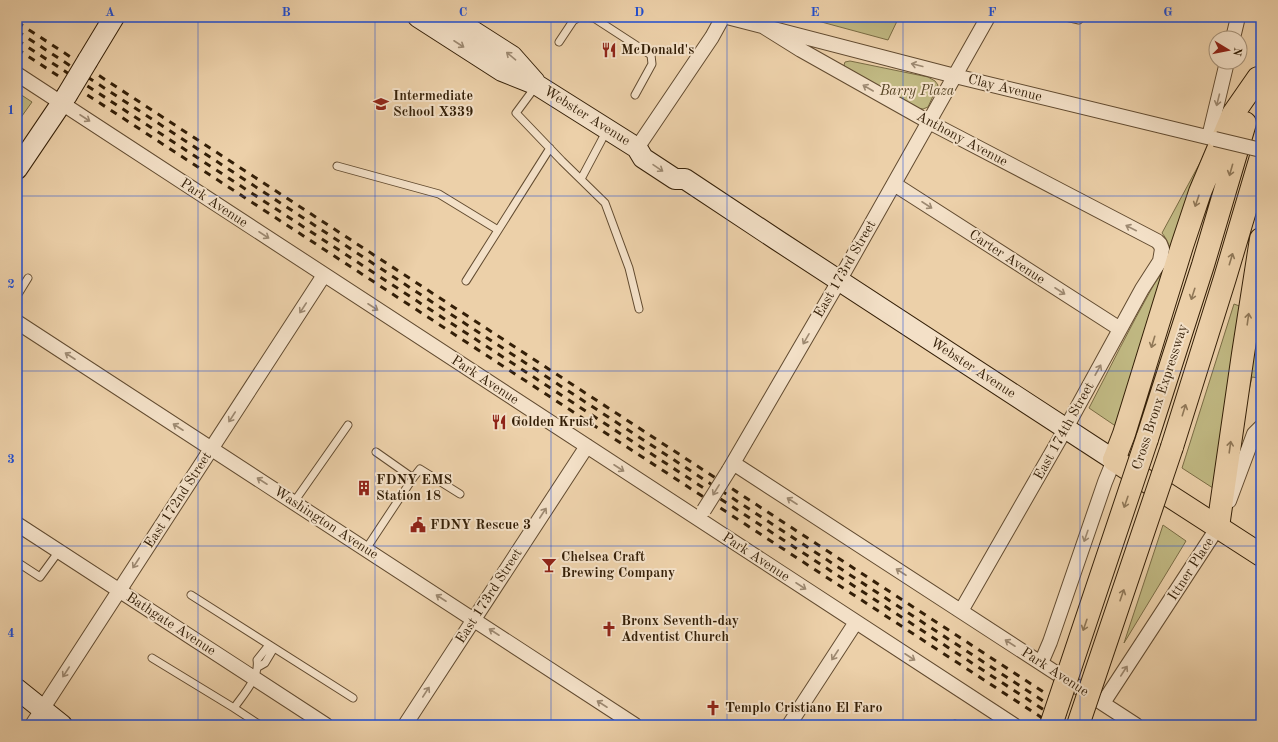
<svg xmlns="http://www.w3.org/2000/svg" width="1278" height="742" viewBox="0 0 1278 742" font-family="'Old Standard TT',serif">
  <rect width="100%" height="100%" fill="#ecd0a9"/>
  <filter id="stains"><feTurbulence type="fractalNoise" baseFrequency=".005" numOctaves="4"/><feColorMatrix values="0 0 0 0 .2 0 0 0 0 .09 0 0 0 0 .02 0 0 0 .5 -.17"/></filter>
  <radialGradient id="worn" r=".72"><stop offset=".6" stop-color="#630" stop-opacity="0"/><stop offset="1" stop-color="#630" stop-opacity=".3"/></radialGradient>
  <path fill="#c0b882" stroke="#7a6c44" d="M803 17H899L888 40Z
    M850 61 928 77 935 81 938 85 928 107 923 109 916 108 847 69 844 65 845 62Z
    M17 92 32 102 17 123Z
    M1202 159 1117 427 1089 408C1110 368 1130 327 1152 288 1158 277 1170 266 1170 252 1170 245 1166 238 1162 233Z
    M1234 304 1242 307 1216 490 1182 468Z
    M1254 316 1261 321V375L1259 378 1252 377 1239 435Z
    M1163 525 1186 541 1124 643Z"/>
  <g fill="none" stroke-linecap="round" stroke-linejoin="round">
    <defs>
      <path id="lane" d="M585 17 594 18 651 55 652 64 635 95
        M1066 17 1079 20
        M559 42 573 21 579 17
        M536 86 516 113 562 161 605 203 629 268 639 309
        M337 166 439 194 498 230
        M581 179 607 130
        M466 281 550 148
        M17 296 28 278
        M413 478 420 469 460 494
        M294 502 348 425
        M366 549 413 478 376 452
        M17 562 40 577 59 551
        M191 595 353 698
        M152 658 234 708
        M258 667 265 663 274 648
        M955 724 957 725
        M260 725 234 708C243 695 260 677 257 660L269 645"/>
      <path id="street" d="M727 17 955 76 1215 139
        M761 25 801 50 929 122 1157 241 1160 244 1162 249 1160 261 1142 289 1066 428 961 611
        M1233 38 1238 17
        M17 74 1014 725
        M1209 137 1227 62
        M637 148 712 37 723 17
        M894 184 1120 329
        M17 322 635 725
        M733 463 1136 725
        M729 470 839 281 988 17
        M1229 501 1254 434 1261 427
        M17 524 326 725
        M1041 663 1050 642 1105 482 1114 460
        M1103 703 1218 527 1221 520
        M32 725 324 275
        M405 725 587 446
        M789 725 856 622"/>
      <path id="secondary" d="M418 17 502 71 537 85 637 148 643 158 675 179H685L777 240 1114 460
        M451 17 512 56 535 82
        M88 60 114 17
        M17 169 67 95
        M17 689 62 725"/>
      <path id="primary" d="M1114 460 1261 555"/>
      <path id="highway" d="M1147 439 1203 265 1245 123
        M1172 447 1225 278 1261 157
        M1114 460 1124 434 1182 246 1200 192 1233 114 1258 78
        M1218 527 1243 354 1261 239"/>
    </defs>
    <use href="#lane" stroke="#624b30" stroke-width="9"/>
    <use href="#street" stroke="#624b30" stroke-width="16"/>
    <use href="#secondary" stroke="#341f07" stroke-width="22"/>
    <use href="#primary" stroke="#341f07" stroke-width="24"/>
    <use href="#highway" stroke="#341f07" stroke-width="24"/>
    <use href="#lane" stroke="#f3e0c7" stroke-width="7"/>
    <use href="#street" stroke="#f3e0c7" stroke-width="14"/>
    <use href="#secondary" stroke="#f3e0c7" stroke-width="20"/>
    <use href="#primary" stroke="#ecd0a9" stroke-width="22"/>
    <use href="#highway" stroke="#ecd0a9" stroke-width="22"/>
    <path stroke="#341f07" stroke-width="3" stroke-dasharray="7 7" stroke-linecap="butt" d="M17 22 1094 725
      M17 31 1080 725
      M17 40 1067 725
      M17 49 1053 725"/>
    <defs>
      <path id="street-bridge" d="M1215 139 1261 150
        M704 510 729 470"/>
      <path id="secondary-bridge" d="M67 95 88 60"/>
      <path id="highway-bridge" d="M1051 725 1147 439
        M1078 725 1172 447"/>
    </defs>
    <use href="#street-bridge" stroke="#624b30" stroke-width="16" stroke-linecap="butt"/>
    <use href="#secondary-bridge" stroke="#341f07" stroke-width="22" stroke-linecap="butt"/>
    <use href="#highway-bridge" stroke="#341f07" stroke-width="24" stroke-linecap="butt"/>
    <use href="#street-bridge" stroke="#f3e0c7" stroke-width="14"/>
    <use href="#secondary-bridge" stroke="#f3e0c7" stroke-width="20"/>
    <use href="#highway-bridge" stroke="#ecd0a9" stroke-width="22"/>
  </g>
  <defs><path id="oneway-shaft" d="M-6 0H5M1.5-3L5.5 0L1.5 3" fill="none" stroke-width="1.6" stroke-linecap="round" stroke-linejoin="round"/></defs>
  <g stroke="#9d8971">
    <use href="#oneway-shaft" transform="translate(459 44) rotate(33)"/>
    <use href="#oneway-shaft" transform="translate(511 56) rotate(-140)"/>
    <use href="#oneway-shaft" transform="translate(917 65) rotate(-166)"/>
    <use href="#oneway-shaft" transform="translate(868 88) rotate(-150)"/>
    <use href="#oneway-shaft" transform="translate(1218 100) rotate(104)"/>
    <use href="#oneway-shaft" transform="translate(85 118) rotate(33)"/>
    <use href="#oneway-shaft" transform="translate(658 168) rotate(34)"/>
    <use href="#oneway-shaft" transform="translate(927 205) rotate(33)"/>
    <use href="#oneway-shaft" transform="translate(1131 228) rotate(-153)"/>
    <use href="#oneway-shaft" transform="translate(264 235) rotate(33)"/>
    <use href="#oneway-shaft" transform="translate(1060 291) rotate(33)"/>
    <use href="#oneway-shaft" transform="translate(373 307) rotate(33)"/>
    <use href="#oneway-shaft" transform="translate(303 308) rotate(123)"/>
    <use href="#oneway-shaft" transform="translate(806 339) rotate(120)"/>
    <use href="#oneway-shaft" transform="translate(70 356) rotate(-147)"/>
    <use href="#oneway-shaft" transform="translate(1098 370) rotate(-61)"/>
    <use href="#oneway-shaft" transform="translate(232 417) rotate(123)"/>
    <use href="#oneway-shaft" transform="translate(178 427) rotate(-147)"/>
    <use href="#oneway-shaft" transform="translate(619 468) rotate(33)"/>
    <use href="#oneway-shaft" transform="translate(262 481) rotate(-147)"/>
    <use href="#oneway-shaft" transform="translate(716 490) rotate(122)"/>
    <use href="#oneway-shaft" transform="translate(792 501) rotate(-147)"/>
    <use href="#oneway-shaft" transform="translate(543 513) rotate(-57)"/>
    <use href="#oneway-shaft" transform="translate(1086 536) rotate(109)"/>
    <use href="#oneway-shaft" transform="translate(136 563) rotate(123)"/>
    <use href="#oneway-shaft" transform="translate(901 572) rotate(-147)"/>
    <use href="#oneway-shaft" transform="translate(801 586) rotate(33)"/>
    <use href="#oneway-shaft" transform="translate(441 598) rotate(-147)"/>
    <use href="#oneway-shaft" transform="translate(494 632) rotate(-147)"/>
    <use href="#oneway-shaft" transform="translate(1010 643) rotate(-147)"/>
    <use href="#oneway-shaft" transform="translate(835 655) rotate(123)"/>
    <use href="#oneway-shaft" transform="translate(910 657) rotate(33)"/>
    <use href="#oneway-shaft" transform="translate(1124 671) rotate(-57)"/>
    <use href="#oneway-shaft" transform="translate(66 672) rotate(123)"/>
    <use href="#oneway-shaft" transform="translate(426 692) rotate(-57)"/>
    <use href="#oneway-shaft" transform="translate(602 704) rotate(-147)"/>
  </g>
  <g stroke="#907858">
    <use href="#oneway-shaft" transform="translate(1231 170) rotate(106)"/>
    <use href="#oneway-shaft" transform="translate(1197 201) rotate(109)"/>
    <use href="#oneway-shaft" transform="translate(1231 259) rotate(-73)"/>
    <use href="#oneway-shaft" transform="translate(1193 294) rotate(108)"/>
    <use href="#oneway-shaft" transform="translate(1248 319) rotate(-82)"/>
    <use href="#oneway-shaft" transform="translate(1153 342) rotate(107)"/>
    <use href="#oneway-shaft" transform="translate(1184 410) rotate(-73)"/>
    <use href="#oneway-shaft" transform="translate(1230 447) rotate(-82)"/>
    <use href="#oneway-shaft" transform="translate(1126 502) rotate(109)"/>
    <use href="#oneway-shaft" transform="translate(1122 595) rotate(-71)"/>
    <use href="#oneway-shaft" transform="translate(1085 625) rotate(109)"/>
  </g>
  <path fill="none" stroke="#1d4ed8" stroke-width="1" stroke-opacity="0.55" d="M198 17V725M375 17V725M551 17V725M727 17V725M903 17V725M1080 17V725M17 196H1261M17 371H1261M17 546H1261"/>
  <defs>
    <symbol id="restaurant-bare" viewBox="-9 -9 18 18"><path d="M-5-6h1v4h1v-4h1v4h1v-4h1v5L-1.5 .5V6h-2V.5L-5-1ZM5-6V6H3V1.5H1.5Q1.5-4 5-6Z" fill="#8f2418" stroke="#f3e0c7" stroke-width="2.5" paint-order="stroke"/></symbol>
    <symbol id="school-bare" viewBox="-9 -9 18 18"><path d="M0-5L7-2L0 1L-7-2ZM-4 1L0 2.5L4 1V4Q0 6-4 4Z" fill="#8f2418" stroke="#f3e0c7" stroke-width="2.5" paint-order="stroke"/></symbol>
    <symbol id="building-bare" viewBox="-9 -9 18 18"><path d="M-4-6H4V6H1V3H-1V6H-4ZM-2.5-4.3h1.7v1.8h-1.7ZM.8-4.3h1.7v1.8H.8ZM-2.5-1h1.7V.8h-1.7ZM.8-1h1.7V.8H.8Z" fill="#8f2418" stroke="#f3e0c7" stroke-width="2.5" paint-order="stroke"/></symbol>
    <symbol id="civic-bare" viewBox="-9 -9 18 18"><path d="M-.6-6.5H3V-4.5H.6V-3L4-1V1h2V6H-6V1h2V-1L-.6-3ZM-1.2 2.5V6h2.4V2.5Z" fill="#8f2418" stroke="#f3e0c7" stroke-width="2.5" paint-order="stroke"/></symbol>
    <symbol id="bar-bare" viewBox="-9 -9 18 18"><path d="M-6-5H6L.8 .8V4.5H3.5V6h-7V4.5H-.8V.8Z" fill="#8f2418" stroke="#f3e0c7" stroke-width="2.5" paint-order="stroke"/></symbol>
    <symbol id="church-bare" viewBox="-9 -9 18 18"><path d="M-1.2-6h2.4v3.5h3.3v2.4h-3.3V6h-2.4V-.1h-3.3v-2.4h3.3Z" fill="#8f2418" stroke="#f3e0c7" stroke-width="2.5" paint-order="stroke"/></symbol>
  </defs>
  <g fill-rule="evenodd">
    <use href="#restaurant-bare" x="598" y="39" width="22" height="22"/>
    <use href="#school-bare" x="370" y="93" width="22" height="22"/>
    <use href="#restaurant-bare" x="488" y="411" width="22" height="22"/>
    <use href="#building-bare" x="353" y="477" width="22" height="22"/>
    <use href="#civic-bare" x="407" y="514" width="22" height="22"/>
    <use href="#bar-bare" x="538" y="554" width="22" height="22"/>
    <use href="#church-bare" x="598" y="618" width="22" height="22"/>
    <use href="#church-bare" x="702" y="697" width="22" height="22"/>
  </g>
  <g text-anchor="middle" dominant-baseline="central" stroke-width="4" stroke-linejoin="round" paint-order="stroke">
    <g font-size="14" font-weight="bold" fill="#341f07" stroke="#f3e0c7" text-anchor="start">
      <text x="621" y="50">McDonald's</text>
      <text x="393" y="96">Intermediate<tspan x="393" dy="16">School X339</tspan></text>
      <text x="511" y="422">Golden Krust</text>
      <text x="376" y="480">FDNY EMS<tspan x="376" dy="16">Station 18</tspan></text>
      <text x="430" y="525">FDNY Rescue 3</text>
      <text x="561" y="557">Chelsea Craft<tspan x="561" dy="16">Brewing Company</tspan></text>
      <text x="621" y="621">Bronx Seventh-day<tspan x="621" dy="16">Adventist Church</tspan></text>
      <text x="725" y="708">Templo Cristiano El Faro</text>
    </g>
    <g font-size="14" fill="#341f07" stroke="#f3e0c7">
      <text transform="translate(1005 88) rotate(14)">Clay Avenue</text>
      <text transform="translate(587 116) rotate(32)">Webster Avenue</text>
      <text transform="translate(962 139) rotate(28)">Anthony Avenue</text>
      <text transform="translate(214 203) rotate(33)">Park Avenue</text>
      <text transform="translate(1007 257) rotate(33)">Carter Avenue</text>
      <text transform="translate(845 269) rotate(-60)">East 173rd Street</text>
      <text transform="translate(973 368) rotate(33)">Webster Avenue</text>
      <text transform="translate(485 380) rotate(33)">Park Avenue</text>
      <text transform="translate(1160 397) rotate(-72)">Cross Bronx Expressway</text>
      <text transform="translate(1064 431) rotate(-61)">East 174th Street</text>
      <text transform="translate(178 500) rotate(-57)">East 172nd Street</text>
      <text transform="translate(326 523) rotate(33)">Washington Avenue</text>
      <text transform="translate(756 557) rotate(33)">Park Avenue</text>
      <text transform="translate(1191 569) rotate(-57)">Ittner Place</text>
      <text transform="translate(489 596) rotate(-57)">East 173rd Street</text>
      <text transform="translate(171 624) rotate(33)">Bathgate Avenue</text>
      <text transform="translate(1055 672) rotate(33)">Park Avenue</text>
    </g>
    <g font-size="14" font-style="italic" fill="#574526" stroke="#f3e0c7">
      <text x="917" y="91">Barry Plaza</text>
    </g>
  </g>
  <rect width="1278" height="742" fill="none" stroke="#ecd0a9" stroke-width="44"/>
  <g transform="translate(1228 50) rotate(100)"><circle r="19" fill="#f3e0c7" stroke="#a7937a"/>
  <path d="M0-3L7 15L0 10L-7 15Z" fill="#8f2418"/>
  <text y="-6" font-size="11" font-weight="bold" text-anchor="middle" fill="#341f07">N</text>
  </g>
  <rect x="22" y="22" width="1234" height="698" fill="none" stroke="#1d4ed8" stroke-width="1.5"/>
  <g font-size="13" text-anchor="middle" font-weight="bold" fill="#1d4ed8">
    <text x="110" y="16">A</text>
    <text x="286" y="16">B</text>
    <text x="463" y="16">C</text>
    <text x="639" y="16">D</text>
    <text x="815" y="16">E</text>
    <text x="992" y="16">F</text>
    <text x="1168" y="16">G</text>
    <text x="11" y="114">1</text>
    <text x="11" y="288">2</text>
    <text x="11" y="463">3</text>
    <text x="11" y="637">4</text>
  </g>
  <rect width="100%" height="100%" filter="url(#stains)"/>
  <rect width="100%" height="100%" fill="url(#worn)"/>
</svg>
